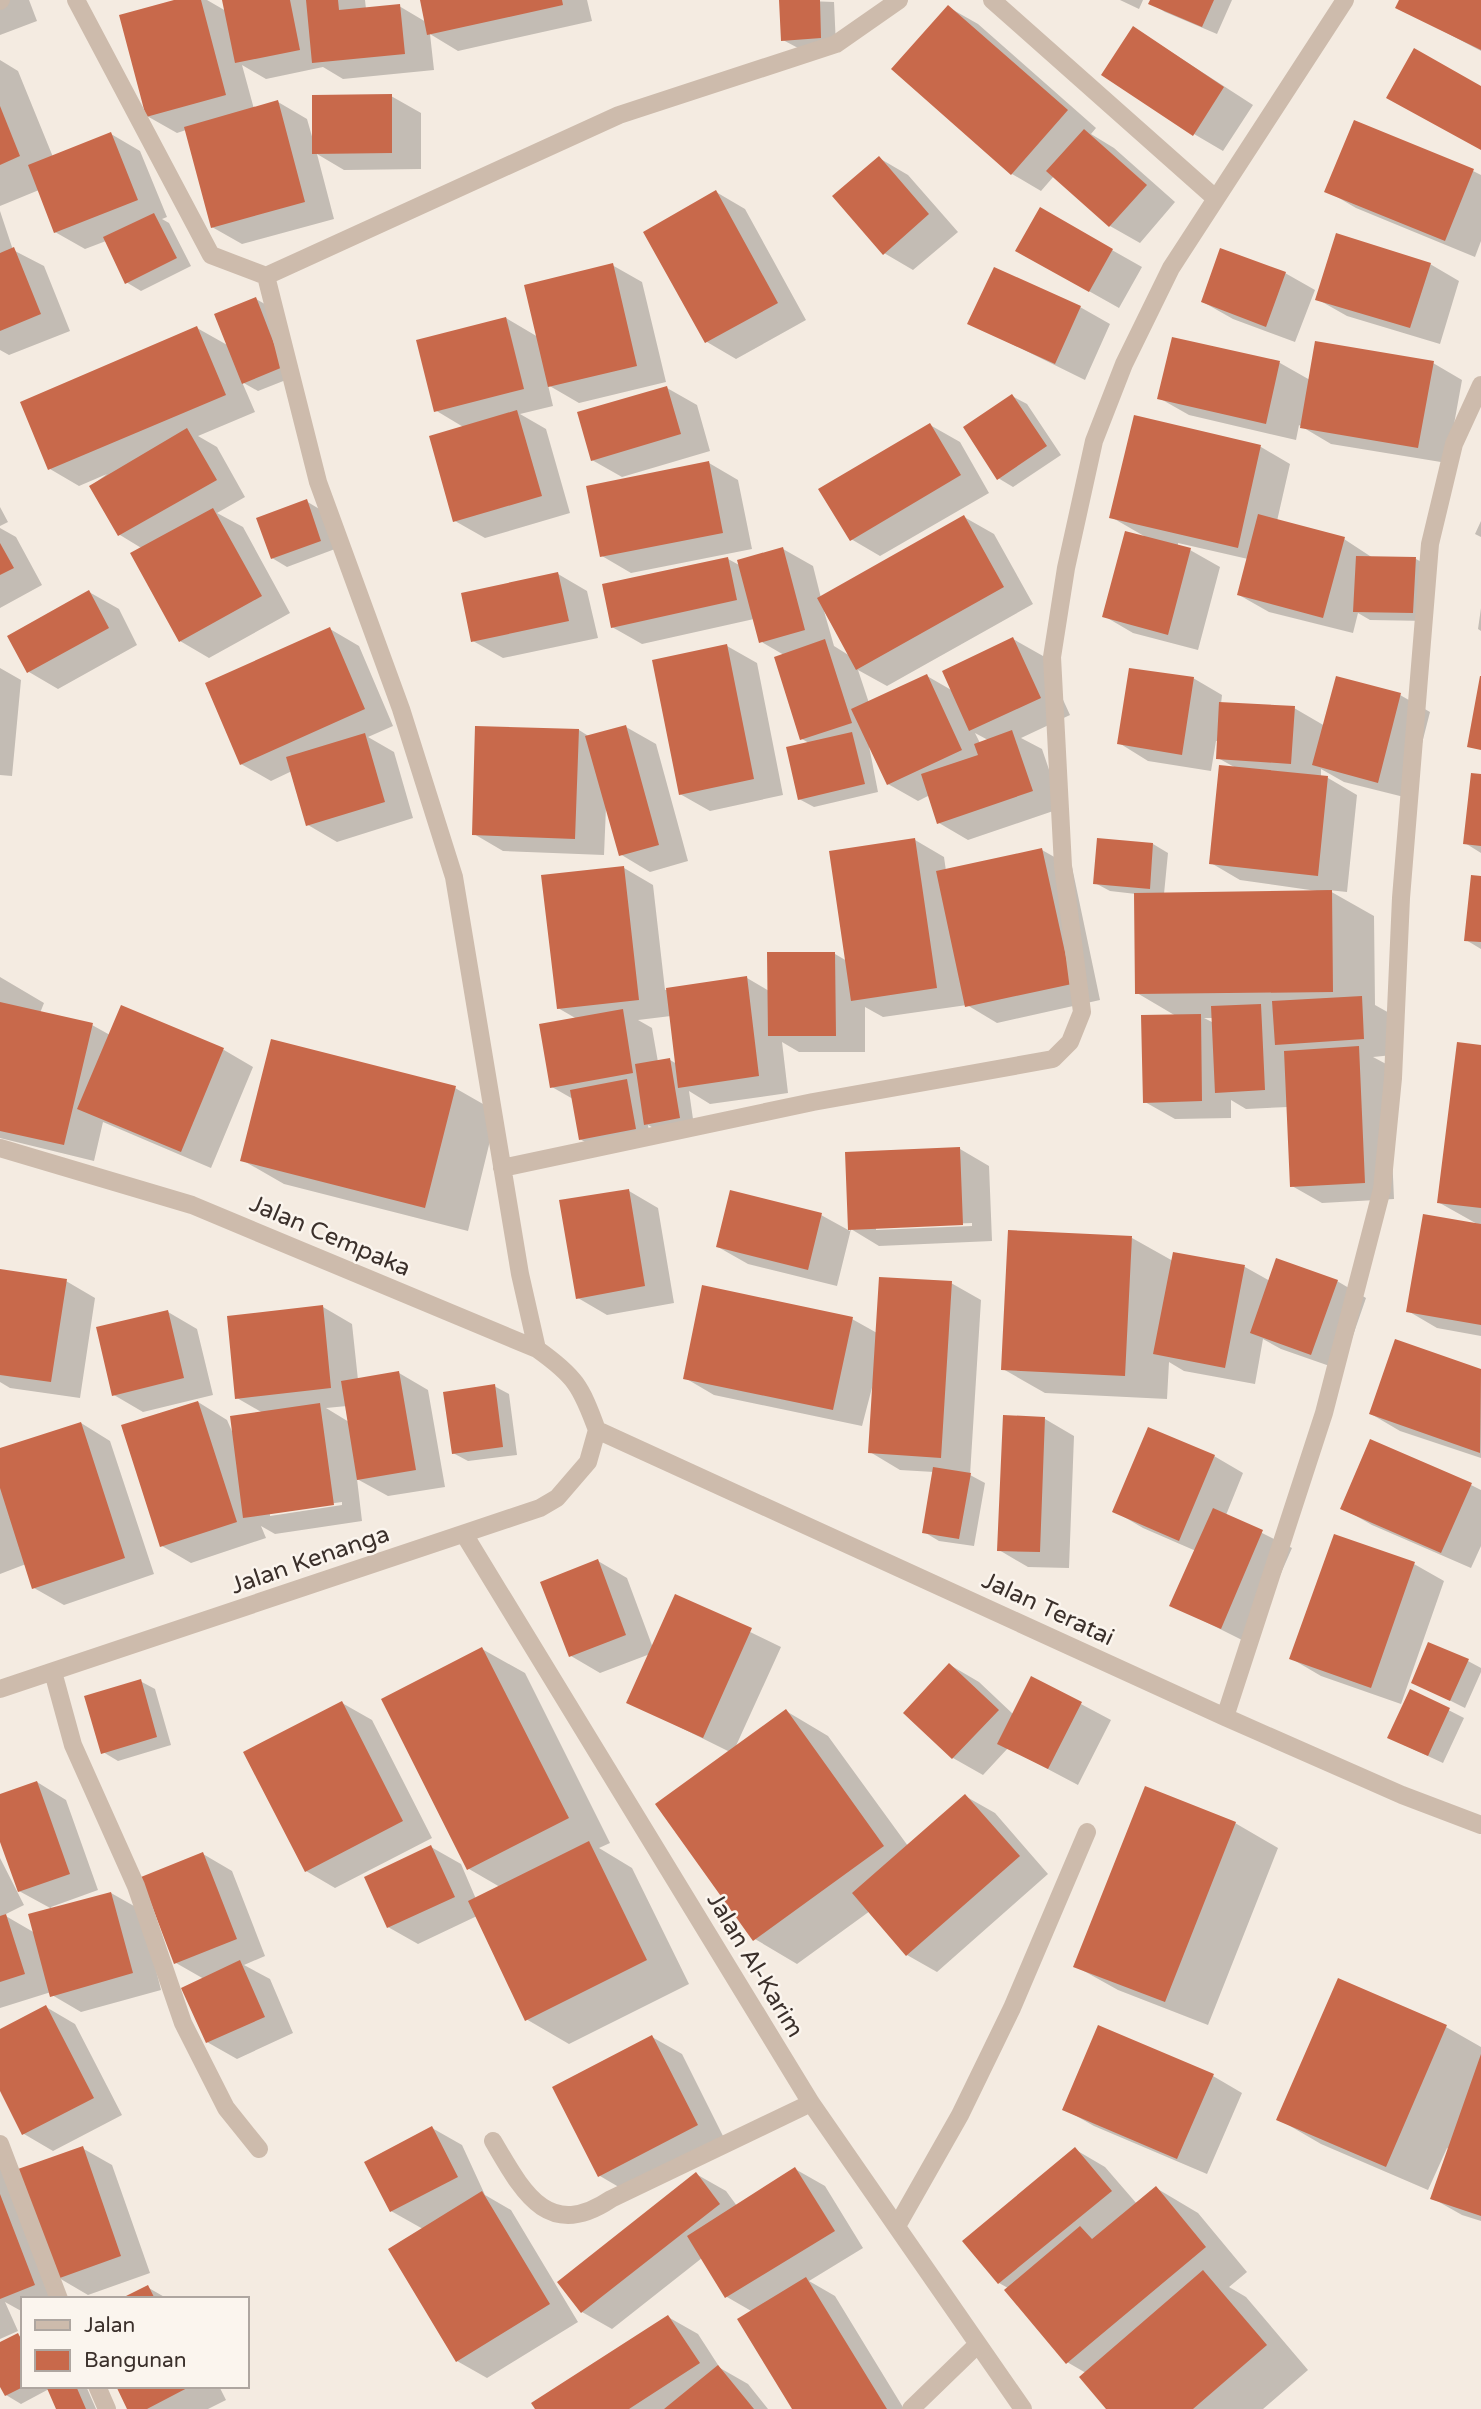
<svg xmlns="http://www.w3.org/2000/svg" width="1481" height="2409" viewBox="0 0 1481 2409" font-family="'Varela Round',sans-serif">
  <rect width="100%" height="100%" fill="#f4ebe1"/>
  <path fill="#0003" fill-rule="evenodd" d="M0 0H29L37 21 0 35Z
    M181 0H207L226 11 224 0H365L366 9 399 6 426 22 422 0H587L592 21 458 51 430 34 434 70 343 79 323 67 266 79 242 65 254 109 278 102 307 119 313 140 391 96 421 113V169L344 170 317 154 334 219 242 244 212 227 186 130 177 133 147 116Z
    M781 0 834 2 836 46 798 48 783 40Z
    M1120 0H1143L1139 9Z
    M1152 0H1232L1217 34 1165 12 1150 3Z
    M1401 0H1481V51L1398 7Z
    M948 7 978 24 1096 128 1091 134 1114 148 1175 202 1140 243 1110 226 1054 176 1041 191 1012 174Z
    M1134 28 1253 105 1223 151 1194 134Z
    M0 60 18 71 53 157 111 134 140 151 167 217 162 219 169 223 191 266 141 291 126 282 106 241 85 249 55 232 39 190 0 206Z
    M879 158 908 175 958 232 913 270 884 253Z
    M1473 171 1481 175V241L1475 257 1356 208 1327 191Z
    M716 192 745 209 806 320 736 359 707 342Z
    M1041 210 1142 267 1119 308 1046 267Z
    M0 211 13 250 44 266 70 331 9 355 0 350Z
    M1430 264 1459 281 1440 344 1347 316 1317 299Z
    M612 265 642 282 666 382 579 403 548 385 553 406 520 414 546 429 570 513 485 538 455 521 465 428 435 410 506 318 538 337Z
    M1285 273 1315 290 1295 342 1233 319 1203 302Z
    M256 299 270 307 296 376 258 391 242 382 255 412 198 436 217 447 245 497 217 513 243 527 290 613 209 658 180 641 143 549 120 535 91 486 107 474 79 486 50 469 197 328 229 346Z
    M1080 307 1110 324 1085 380 969 323Z
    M1173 339 1280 363 1310 380 1433 363 1462 380 1447 463 1331 444 1299 425 1296 440 1189 415 1159 398Z
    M667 388 697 405 710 451 622 477 592 460Z
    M1012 396 1027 404 1061 455 1013 487 998 478Z
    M1135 417 1261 447 1290 464 1277 521 1344 539 1373 558 1416 559 1430 567 1428 621 1370 620 1358 613 1353 633 1269 612 1239 595 1248 559 1178 543V546L1190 550 1220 567 1198 650 1133 633 1104 616 1144 536 1111 517Z
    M930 425 960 442 989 493 880 556 851 539Z
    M709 463 738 480 752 549 631 573 602 556Z
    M306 501 321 510 335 549 287 567 272 558Z
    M0 507 8 522 0 526Z
    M964 517 994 534 1033 604 887 686 858 670 869 703 927 676 953 691 1013 639 1043 656 1070 715 1021 738 1042 749 1062 808 968 840 939 823 930 795 918 801 888 784 868 741 878 792 814 807 799 799 809 743 802 739 784 655 760 641 754 619 642 644 612 627 728 559 741 566 783 549 813 566 821 598ZM824 611 850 656 834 646ZM975 733 988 740 980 743Z
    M1481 521V537L1475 534Z
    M0 528 16 537 42 585 0 608Z
    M558 574 587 591 598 638 503 658 473 641Z
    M89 592 119 609 137 645 58 689 29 672Z
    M1481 608V631L1478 629Z
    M330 629 359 646 393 726 368 737 394 752 413 818 337 842 308 825 292 771 271 781 241 764Z
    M727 646 757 663 783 795 710 811 680 794Z
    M0 668 21 680 12 776 0 775Z
    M1193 678 1222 695 1221 704 1294 708 1325 726 1400 695 1430 712 1408 798 1344 782 1321 769V777L1328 778 1357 795 1347 892 1328 890 1374 916 1375 1005 1391 1014 1393 1055 1373 1057 1388 1065 1394 1199 1322 1203 1292 1186 1288 1107 1246 1109 1231 1100V1118L1175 1119 1145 1102 1176 1016 1137 993 1136 894 1110 891 1095 883 1099 840 1153 844 1168 853 1164 894 1324 892 1240 880 1211 863 1236 768 1218 758V741H1216L1211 771 1148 761 1119 743ZM1204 1018H1213L1214 1023Z
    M626 727 656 744 688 861 650 872 620 854 606 807 604 855 503 851 474 834 579 730 590 737Z
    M1481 776V853L1465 843Z
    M915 840 944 857 946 871 1042 850 1072 867 1100 1000 997 1023 967 1005 883 1017 865 1007V1052H799L782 1042 788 1093 710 1104 689 1091 694 1126 661 1132 648 1125 650 1137 595 1148 580 1139 573 1099 552 1087 577 1019 558 1008 624 868 653 885 665 990 747 978 769 991 835 954 847 961ZM671 1016 677 1064 670 1060 658 1062 652 1028 638 1020Z
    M1481 878V949L1466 940Z
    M0 977 44 1003 40 1013 92 1025 110 1035 122 1007 224 1050 253 1067 211 1168 103 1122 94 1161 0 1138Z
    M1481 1047V1336L1437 1328 1408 1311 1479 1225 1438 1202Z
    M455 1088 497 1112 468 1231 284 1184 242 1160Z
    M960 1149 989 1166 992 1241 879 1246 851 1229 837 1286 748 1264 718 1247 821 1215 850 1231 847 1154ZM972 1223V1226L876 1230V1227Z
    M629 1191 658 1208 674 1303 607 1315 578 1298Z
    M1132 1238 1173 1261 1245 1267 1270 1281H1337L1366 1298 1341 1370 1281 1349 1263 1339 1255 1384 1184 1371 1169 1362 1167 1399 1045 1393 1003 1369Z
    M0 1271 66 1281 95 1298 80 1398 10 1388 0 1382Z
    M951 1283 981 1300 970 1475 985 1483 974 1546 939 1541 924 1532 934 1472 900 1470 870 1452 874 1380 862 1426 714 1395 685 1378 852 1319 877 1333Z
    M323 1307 352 1324 358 1380 399 1373 428 1390 445 1487 388 1496 357 1479 362 1521 275 1534 261 1526 266 1538 191 1563 162 1546 198 1402 227 1420 234 1436 263 1413 237 1398ZM347 1406 349 1422 326 1408ZM342 1502V1505L270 1516V1512Z
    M168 1312 197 1329 213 1395 143 1412 114 1395Z
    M1396 1342 1481 1371V1458L1400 1431 1371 1414Z
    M494 1386 509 1394 517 1455 468 1461 453 1453Z
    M1045 1419 1074 1436 1069 1568 1028 1567 999 1550Z
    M81 1423 110 1441 154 1574 64 1605 34 1588 26 1564 0 1574V1450Z
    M1214 1456 1243 1473 1226 1515 1292 1548 1250 1644 1172 1605 1196 1551 1143 1528 1114 1511Z
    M1471 1485 1481 1490V1546L1471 1568 1372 1525 1342 1508Z
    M598 1561 627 1578 653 1648 676 1596 781 1647 735 1748 786 1711 828 1736 908 1846 965 1796 995 1813 1048 1874 937 1972 907 1955 870 1911 797 1964 755 1939 730 1752 629 1702 650 1654 600 1673 571 1656Z
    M1414 1564 1444 1581 1401 1704 1321 1676 1292 1659Z
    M482 1649 525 1673 610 1843 599 1848 632 1868 689 1984 569 2044 526 2019 477 1916 418 1944 388 1927 431 1847 461 1864 476 1899 500 1887 469 1869Z
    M1468 1661 1481 1668V1672L1465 1708 1413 1682Z
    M950 1665 979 1682 1014 1715 1032 1678 1111 1720 1078 1785 1008 1748 983 1775 953 1758Z
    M140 1681 155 1689 171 1745 118 1761 103 1752Z
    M1411 1691 1464 1718 1443 1763 1404 1745Z
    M342 1703 372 1720 432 1838 335 1888 306 1871Z
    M37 1782 66 1800 98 1890 51 1907 52 1909 19 1891 0 1837V1796Z
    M1235 1823 1278 1848 1208 2025 1118 1990 1075 1966Z
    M203 1854 232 1871 265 1956 244 1965 270 1979 293 2033 237 2059 207 2042 204 1979 176 1963Z
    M0 1858 24 1905 4 1915 35 1933 111 1893 141 1910 161 1990 81 2012 52 1995 51 1992 0 2008Z
    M46 2007 75 2024 122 2115 53 2151 24 2134 0 2087V2031Z
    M1446 2027 1481 2047V2221L1462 2215 1432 2198 1449 2149 1447 2148 1428 2190 1321 2144 1278 2119Z
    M652 2037 682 2054 726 2142 629 2193 600 2176Z
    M1213 2076 1242 2093 1207 2174 1094 2126 1064 2109Z
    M432 2128 462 2145 485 2195 511 2210 578 2322 487 2378 457 2361 390 2250 423 2229 391 2211Z
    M0 2136 63 2299H23V2312L5 2302 18 2331 0 2339Z
    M82 2148 112 2165 150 2273 88 2295 59 2278Z
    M1076 2150 1105 2167 1137 2204 1156 2188 1198 2213 1247 2272 1229 2287 1246 2297 1308 2370 1263 2409H1109L1086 2373 1067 2362 1008 2288 999 2283 964 2241Z
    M795 2169 825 2186 863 2248 809 2281 835 2296 904 2409H794L753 2312 727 2297 702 2258 612 2329 582 2312 696 2174 726 2191 737 2206Z
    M147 2287 168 2299H124Z
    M668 2317 698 2334 720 2368 748 2384 768 2409H537Z
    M18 2335 23 2338V2386H86L96 2409H58L49 2389 21 2404 6 2395 0 2383V2344Z
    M118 2386H219L226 2400 208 2409H129Z"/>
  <path fill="#c8694b" d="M174 0H201L226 95 146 117 119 15Z
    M222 0H290L300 50 235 63Z
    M306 0H338L339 10 400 4 405 54 312 63Z
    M420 0H562L563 5 427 35Z
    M779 0H820L821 38 781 41Z
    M1150 0H1214L1202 27 1148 4Z
    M1399 0H1481V50L1395 8Z
    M948 5 1068 110 1011 175 891 69Z
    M1133 26 1224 87 1193 136 1101 75Z
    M1414 48 1481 86V150L1386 98Z
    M392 94V153L312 154V95Z
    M278 100 305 202 211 228 184 127Z
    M0 106 20 156 0 165Z
    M1354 120 1474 169 1445 241 1324 192Z
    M1084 129 1147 185 1109 227 1046 171Z
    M111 132 138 200 54 233 28 165Z
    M879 156 929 214 883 255 832 196Z
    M716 190 778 303 705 343 643 232Z
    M1040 207 1113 249 1089 292 1015 251Z
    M154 213 177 258 125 284 103 237Z
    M1336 233 1431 263 1410 328 1315 300Z
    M14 247 41 314 0 331V253Z
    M1220 248 1286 272 1266 327 1201 302Z
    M613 263 637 366 548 387 524 285Z
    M994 267 1081 306 1055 364 967 324Z
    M256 297 283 367 242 384 214 314Z
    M506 317 524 389 434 412 416 340Z
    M197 326 226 395 48 470 20 402Z
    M1172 337 1280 361 1266 424 1157 399Z
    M1315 341 1434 361 1418 448 1300 428Z
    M667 386 681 434 591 461 577 412Z
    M1012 394 1047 446 997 480 963 427Z
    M517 410 542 496 453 522 429 436Z
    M1134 415 1261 445 1238 548 1109 518Z
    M930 423 961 475 850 541 818 489Z
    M187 428 217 480 118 536 89 486Z
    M709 461 723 533 600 557 586 486Z
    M307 499 321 541 271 559 256 518Z
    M213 508 262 596 179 642 130 553Z
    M1258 514 1345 537 1323 618 1237 595Z
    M964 515 1004 587 856 670 817 598Z
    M1125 531 1191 548 1168 635 1102 617Z
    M0 543 14 568 0 575Z
    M783 547 805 630 759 643 737 560Z
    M1356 556 1416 557 1413 613 1353 612Z
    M728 557 737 600 611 628 602 584Z
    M558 572 569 621 471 642 461 593Z
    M89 590 109 628 27 673 7 636Z
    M330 627 365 709 240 765 205 683Z
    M1013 637 1041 698 969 731 942 671Z
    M825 639 852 723 800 740 774 657Z
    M727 644 754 779 679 795 652 660Z
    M1129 668 1194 677 1182 755 1117 744Z
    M927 674 962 750 887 785 851 709Z
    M1336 676 1401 693 1378 783 1312 765Z
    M1480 676H1481V750L1467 747Z
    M1219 702 1295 706 1291 764 1216 759Z
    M626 725 659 845 619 856 585 736Z
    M475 726 579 729 575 839 472 835Z
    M1012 730 1033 791 937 824 921 774 978 755 974 744Z
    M852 732 865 784 798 800 786 747Z
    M365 733 385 802 306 826 286 757Z
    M1219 765 1328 776 1318 876 1209 864Z
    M1471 773 1481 774V846L1463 844Z
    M915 838 937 988 851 1001 829 851Z
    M1097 838 1153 843 1150 889 1093 884Z
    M1042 848 1072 984 965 1007 936 871Z
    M624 866 639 1000 557 1009 541 875Z
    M1471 875 1481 876V942L1464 941Z
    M1332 890 1333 992 1135 994 1134 893Z
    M767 952H835L836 1036H768Z
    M747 976 759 1076 678 1088 666 988Z
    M1362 996 1364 1039 1275 1045 1272 1001Z
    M0 1002 93 1023 64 1145 0 1131Z
    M1261 1004 1265 1090 1215 1093 1211 1006Z
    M121 1005 224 1048 181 1152 77 1109Z
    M623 1009 633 1073 550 1088 539 1024Z
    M1201 1014 1202 1101 1143 1103 1141 1015Z
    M271 1039 456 1086 425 1208 240 1161Z
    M1457 1042 1481 1045V1208L1437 1203Z
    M1359 1046 1365 1183 1290 1187 1284 1051Z
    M670 1058 680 1118 644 1125 635 1064Z
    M627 1079 636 1129 579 1140 570 1090Z
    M960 1147 963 1225 848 1230 845 1152Z
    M629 1189 645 1286 576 1299 559 1200Z
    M730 1190 822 1213 808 1270 716 1247Z
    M1423 1214 1481 1224V1325L1406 1312Z
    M1008 1230 1132 1236 1125 1376 1001 1370Z
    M1173 1252 1245 1265 1225 1368 1153 1354Z
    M1276 1258 1338 1280 1311 1355 1250 1333Z
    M0 1269 67 1279 51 1382 0 1375Z
    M879 1277 952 1281 941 1458 868 1453Z
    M702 1285 853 1317 833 1410 683 1379Z
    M323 1305 331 1388 235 1399 227 1316Z
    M168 1310 184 1378 112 1396 96 1327Z
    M1395 1339 1481 1369 1480 1453 1369 1414Z
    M399 1371 416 1470 357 1480 341 1381Z
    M495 1384 503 1447 452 1454 443 1392Z
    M198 1401 237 1522 160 1547 121 1425Z
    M320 1403 334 1505 243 1518 230 1416Z
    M1003 1415 1045 1417 1040 1552 997 1551Z
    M81 1422 125 1558 32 1589 0 1488V1448Z
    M1148 1427 1215 1455 1179 1541 1112 1512Z
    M1370 1439 1472 1483 1441 1553 1340 1509Z
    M933 1467 971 1473 959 1539 922 1533Z
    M1213 1508 1263 1530 1221 1629 1169 1606Z
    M1334 1534 1415 1562 1371 1688 1289 1659Z
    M598 1559 626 1635 569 1657 540 1582Z
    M675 1594 752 1628 703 1738 626 1703Z
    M1428 1642 1469 1659 1450 1701 1411 1683Z
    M482 1647 569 1818 467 1870 381 1699Z
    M949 1663 999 1710 952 1759 903 1713Z
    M1031 1676 1082 1702 1048 1769 997 1744Z
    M141 1679 157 1737 101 1754 84 1696Z
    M1410 1689 1450 1708 1428 1756 1387 1738Z
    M342 1701 403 1821 305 1872 243 1752Z
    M786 1709 884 1846 753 1941 655 1804Z
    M37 1781 70 1874 18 1892 0 1842V1794Z
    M1145 1786 1236 1822 1165 2002 1073 1967Z
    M965 1794 1020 1856 906 1956 852 1893Z
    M589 1841 647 1960 525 2021 468 1901Z
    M431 1845 455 1897 387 1928 364 1877Z
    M203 1852 237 1939 174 1964 141 1877Z
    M111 1892 133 1973 50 1997 28 1914Z
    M6 1914 25 1974 0 1982V1916Z
    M240 1960 265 2017 206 2043 181 1988Z
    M1338 1978 1447 2025 1386 2167 1276 2120Z
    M46 2005 94 2098 22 2135 0 2091V2029Z
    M1098 2025 1214 2074 1177 2159 1062 2110Z
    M652 2035 698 2125 598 2177 552 2087Z
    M1481 2054V2216L1430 2199Z
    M432 2126 458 2177 390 2212 364 2162Z
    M83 2146 121 2256 57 2279 18 2169Z
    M1075 2147 1112 2191 998 2284 962 2241Z
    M795 2167 835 2231 725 2298 687 2236Z
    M696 2172 720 2204 581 2313 557 2282Z
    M1156 2186 1206 2247 1066 2364 1004 2290 1080 2226 1092 2239Z
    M482 2191 550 2304 456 2362 388 2249Z
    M0 2194 35 2285 0 2299Z
    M1203 2270 1267 2345 1193 2409H1106L1079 2377Z
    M806 2277 887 2409H792L737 2319Z
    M148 2285 155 2299H120Z
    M668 2315 700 2363 629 2409H535L531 2403Z
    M18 2333 23 2343V2387L5 2396 0 2387V2342Z
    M718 2365 754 2409H664Z
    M46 2386H76L86 2409H56Z
    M116 2386H191L147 2409H127Z"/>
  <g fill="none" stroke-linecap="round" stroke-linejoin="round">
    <path stroke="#cdbbac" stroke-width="18" d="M76 0 211 255 266 276 318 482 401 709 454 877 520 1274 537 1349
      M992 0 1214 197
      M0 1 1 0
      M266 276 619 115 836 44 899 0
      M0 1148 192 1205 537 1349C575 1376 581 1386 597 1430
      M502 1168 813 1102 1053 1059 1070 1042 1082 1012 1063 866 1052 657 1066 568 1094 441 1124 364 1171 268 1345 0
      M597 1430 1225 1717 1402 1795 1481 1825
      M464 1534 811 2103 1023 2409
      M53 1672 73 1745 136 1886 183 2023 226 2108 259 2149
      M0 1689 540 1508 557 1498 588 1462 597 1430
      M1225 1717 1324 1413 1382 1189 1393 1078 1401 898 1430 544 1454 444 1481 385
      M493 2141C522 2190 547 2242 611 2199L811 2103
      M0 2144 59 2299
      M897 2226 960 2115 1012 2008 1087 1832
      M97 2386 107 2409
      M911 2409 976 2346"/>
  </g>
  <g text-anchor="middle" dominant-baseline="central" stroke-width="5" stroke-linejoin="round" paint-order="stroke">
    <g font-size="24" fill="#3b302b" stroke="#fbf5ee">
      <text transform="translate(330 1236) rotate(23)">Jalan Cempaka</text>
      <text transform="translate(310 1560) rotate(-19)">Jalan Kenanga</text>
      <text transform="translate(1048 1609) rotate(25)">Jalan Teratai</text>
      <text transform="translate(755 1965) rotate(59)">Jalan Al-Karim</text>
    </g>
  </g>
  <rect x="21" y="2297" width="228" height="91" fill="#fbf5ee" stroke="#aea6a0" stroke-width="2"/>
  <rect x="35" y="2320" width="35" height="10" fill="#cdbbac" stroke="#aea6a0" stroke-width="2"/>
  <text x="84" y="2332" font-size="21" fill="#3b302b">Jalan</text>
  <rect x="35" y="2350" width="35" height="21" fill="#c8694b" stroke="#aea6a0" stroke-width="2"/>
  <text x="84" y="2367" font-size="21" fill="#3b302b">Bangunan</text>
</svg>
